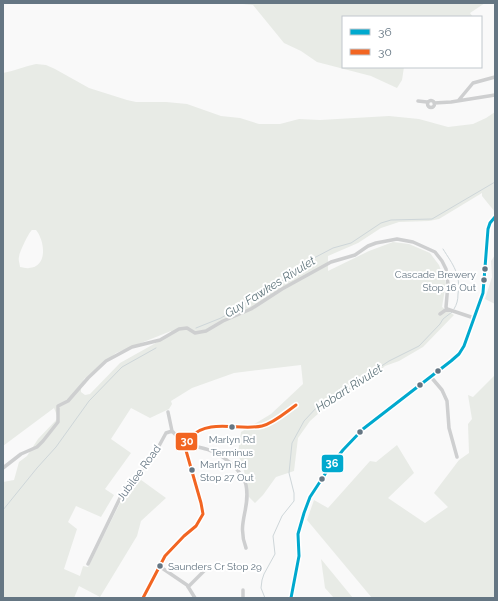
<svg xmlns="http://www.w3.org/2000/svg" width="498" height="601" viewBox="0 0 498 601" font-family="Raleway,sans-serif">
  <rect width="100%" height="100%" fill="#f9f9f9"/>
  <path fill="#e8e9e9" d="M495 255V304L485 299 492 277 491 261Z"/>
  <path fill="#e8ebe6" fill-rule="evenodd" d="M233 3H485L470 13 473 17H343V67H404L402 80 397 88 371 76 317 62 301 51 284 43 253 5Z
    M36 64 46 65 55 69 89 88 127 100 136 102H166L187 104 221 116 240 118 259 124H280L299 119 320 120 389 116 419 119 448 127 473 124 486 118 495 112V212L482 196V193L439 219 429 221 399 222 381 228 358 243 328 256V271L369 251 393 242 409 244 430 253 439 265 446 283 442 307 454 315 423 347 399 361 385 366 371 379 328 405 310 421 298 438 294 471 276 477 263 495 255 503 249 497 244 471 238 454 241 432 271 414 303 384 301 365 234 373 192 388 171 401 172 404 169 409 150 418 131 408 111 439 131 453 105 489 114 495 101 517 76 506 68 522 77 529 64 569 80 576 83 566 88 567 121 501 137 477 166 498 141 521 137 536 100 597 79 586 74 598H3V482L14 480 19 462 27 456 38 439 58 418 54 408 3 446V73C15 71 25 66 36 64ZM32 230H36C45 241 48 267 29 268 27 269 23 267 20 267 20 264 18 260 19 257 19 253 29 232 32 230ZM171 331 170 335 120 363 90 394 85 395 81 392V388L84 379 116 353Z
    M495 375V598H372L307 520 314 500 328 508 370 461 376 462 397 445 414 473 388 498 425 523 448 507 434 493 459 460 469 453 468 424 472 419 468 395 473 397Z
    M321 559 353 598H334L325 588Z"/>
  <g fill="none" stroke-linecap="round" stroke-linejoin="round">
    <path stroke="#ced6d9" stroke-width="1" d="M443 249C453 265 461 274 458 294 458 300 457 304 454 309
      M196 328 221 318 285 279 312 259 333 248 351 243 381 223 391 220 432 219 495 182
      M3 510 37 468 56 447 89 401 122 367 156 348
      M265 598 261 588 262 580 264 574 275 554 273 536 282 516 294 501V493L289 473 292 443 304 421 318 406 334 396 356 386 371 373 389 361 419 346 440 324 443 319 452 312"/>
    <path stroke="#cecfd0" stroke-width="3.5" d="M427.5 104a3.5 3.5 0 1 1 7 0a3.5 3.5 0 1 1-7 0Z
      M418 101 427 102
      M458 101 473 83 495 77
      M434 103 451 102 495 95
      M440 314 447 309
      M431 377 442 390 447 401 449 428 457 457
      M172 431C176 435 180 441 186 443 193 447 202 447 209 450 222 454 243 471 246 485 251 509 236 522 246 548
      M3 468 21 454 37 447 43 441 58 422V406L68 401 88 378 106 361 132 347 160 340 179 329 187 328 195 333 206 331 223 321 251 309 282 289 331 262 355 255 368 246 376 243 397 239 413 242 435 252 442 261 446 269 448 284 446 307 447 309 474 318
      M88 564 122 494 153 457 166 433 172 431 168 412
      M159 566 187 585 195 598
      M188 587 204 571
      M243 590V598
      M143 598 165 556 184 536 196 526 203 514 201 503 185 447C185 443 187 440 191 437 208 418 240 431 262 426 274 423 286 412 296 405
      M291 598 299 556 298 534 304 513 310 497 331 465 343 450 363 429 451 361 459 354 464 346 483 293 488 229 490 223 495 217"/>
    <defs>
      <path id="bus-1" d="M291 598 299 556 298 534 304 513 310 497 331 465 343 450 363 429 451 361 459 354 464 346 483 293 488 229 490 223 495 217"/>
      <path id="bus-2" d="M143 598 165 556 184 536 196 526 203 514 201 503 185 447C185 443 187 440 191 437 208 418 240 431 262 426 274 423 286 412 296 405"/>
    </defs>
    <use href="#bus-1" stroke="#fff" stroke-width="6"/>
    <use href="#bus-2" stroke="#fff" stroke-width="6"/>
    <use href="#bus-1" stroke="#00a9ce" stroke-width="3"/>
    <use href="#bus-2" stroke="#f26522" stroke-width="3"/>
  </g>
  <g fill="#657683" stroke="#fff" stroke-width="1.5">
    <circle cx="485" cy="269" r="3.5"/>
    <circle cx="484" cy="280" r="3.5"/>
    <circle cx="438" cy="371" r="3.5"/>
    <circle cx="420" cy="385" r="3.5"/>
    <circle cx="232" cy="427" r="3.5"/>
    <circle cx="360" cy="432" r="3.5"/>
    <circle cx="192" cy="470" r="3.5"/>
    <circle cx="322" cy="479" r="3.5"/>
    <circle cx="160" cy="566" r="3.5"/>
  </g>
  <g text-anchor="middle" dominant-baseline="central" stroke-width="4" stroke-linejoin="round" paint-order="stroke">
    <g font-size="10" fill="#657683" stroke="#fff" text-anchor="start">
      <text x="476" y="274" text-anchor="end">Cascade Brewery<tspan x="476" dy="13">Stop 16 Out</tspan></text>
      <text x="232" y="439" text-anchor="middle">Marlyn Rd<tspan x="232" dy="13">Terminus</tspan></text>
      <text x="200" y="464">Marlyn Rd<tspan x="200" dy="13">Stop 27 Out</tspan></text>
      <text x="168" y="566">Saunders Cr Stop 29</text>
    </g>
    <g font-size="11" fill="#657683" stroke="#fff">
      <text transform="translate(139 473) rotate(-54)">Jubilee Road</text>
    </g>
    <g font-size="12" font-style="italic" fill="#60757c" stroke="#fff">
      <text transform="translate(270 287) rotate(-32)">Guy Fawkes Rivulet</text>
      <text transform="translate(349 388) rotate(-33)">Hobart Rivulet</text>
    </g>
  </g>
  <g stroke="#fff" stroke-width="1.5">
    <rect x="175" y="432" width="23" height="19" rx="4" fill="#f26522"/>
    <rect x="321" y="454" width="23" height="19" rx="4" fill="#00a9ce"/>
  </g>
  <g font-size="11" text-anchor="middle" font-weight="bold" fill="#fff">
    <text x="187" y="445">30</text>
    <text x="332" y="467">36</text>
  </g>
  <rect width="498" height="601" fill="none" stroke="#657683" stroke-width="8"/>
  <rect x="342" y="16" width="140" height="52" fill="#ffffff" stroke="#c1c8cd"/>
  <rect x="350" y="29" width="20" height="6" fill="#00a9ce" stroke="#c1c8cd"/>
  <text x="378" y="36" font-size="12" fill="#657683">36</text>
  <rect x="350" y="49" width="20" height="6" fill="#f26522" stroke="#c1c8cd"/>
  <text x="378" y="56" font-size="12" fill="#657683">30</text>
</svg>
